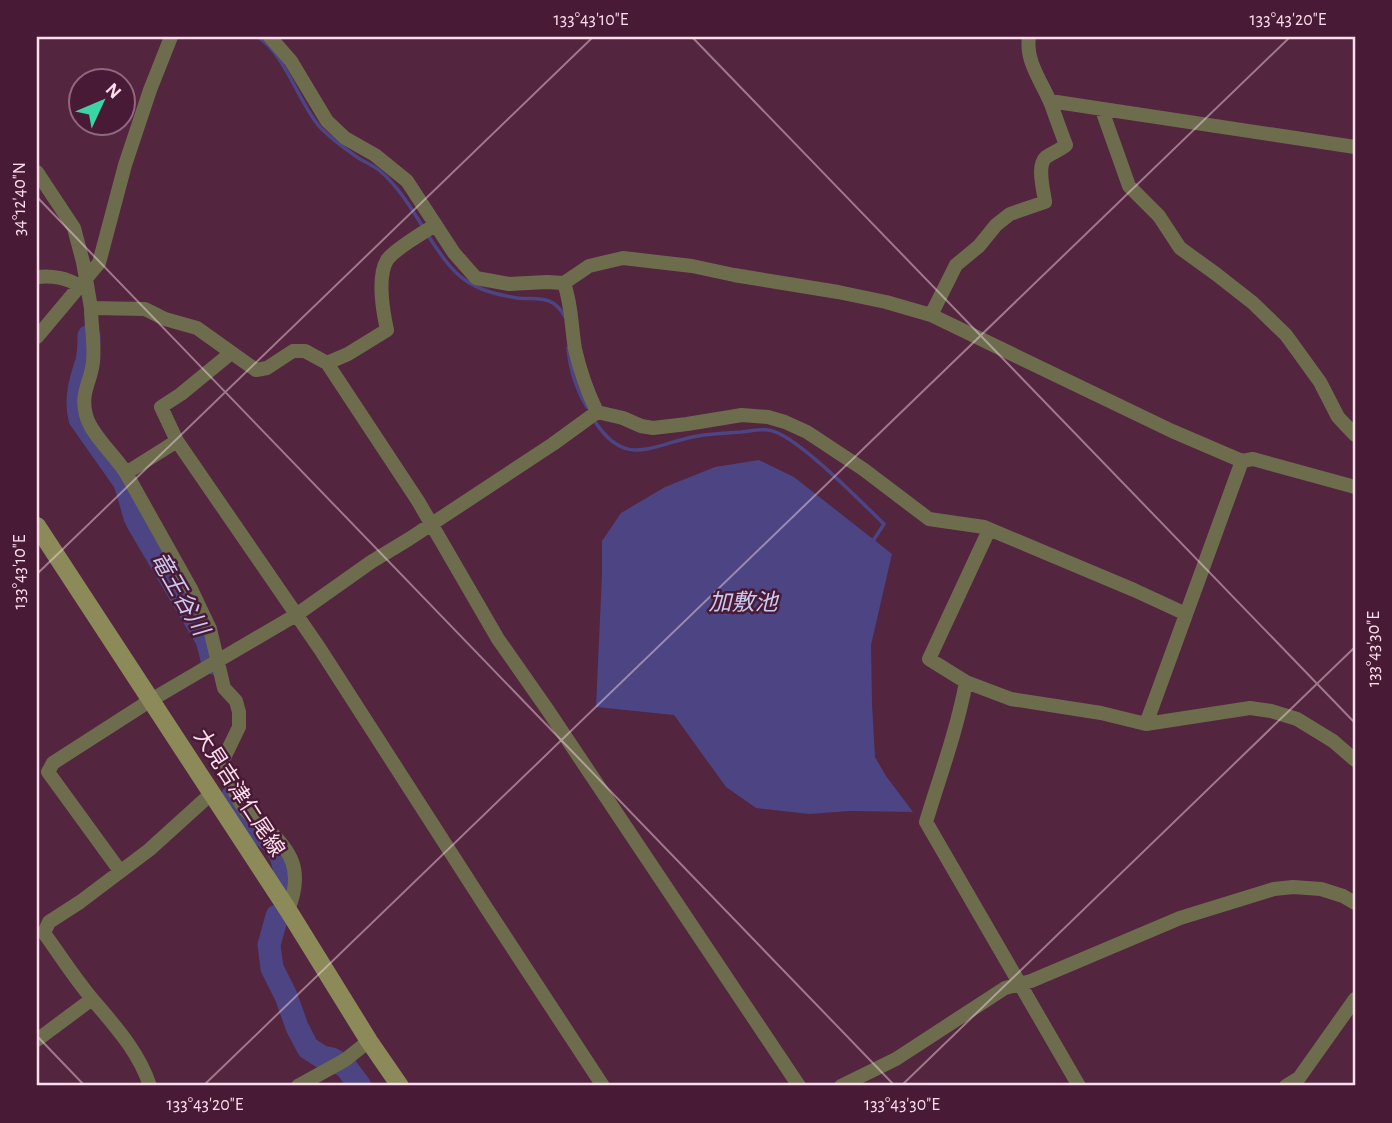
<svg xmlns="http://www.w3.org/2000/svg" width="1392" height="1123" viewBox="0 0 1392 1123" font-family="'Alegreya Sans','Noto Sans JP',sans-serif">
  <rect width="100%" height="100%" fill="#53253f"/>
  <path fill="#4c4483" d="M759 460 794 477 892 554 871 645 872 704 875 757 886 776 913 812 849 811 810 814 756 808 726 787 674 715 596 707 602 574V541L621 513 665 487 715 467Z"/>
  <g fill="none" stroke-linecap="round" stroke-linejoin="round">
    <path stroke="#4c4483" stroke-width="3.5" d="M258 37C285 54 298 101 319 126 330 138 344 148 357 157 364 162 373 165 380 171 398 186 411 208 423 227
      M427 234C438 250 449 269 465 280 480 291 500 295 517 298 538 300 553 294 565 317
      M568 348C570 369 576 389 587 407
      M594 420C626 471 654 443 698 436 712 433 727 433 741 432 750 431 760 429 768 430 794 432 863 504 884 524L873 541"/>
    <path stroke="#4c4483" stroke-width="23" d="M89 336C89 345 89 356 86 364 80 382 75 400 80 419L125 483 135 517 140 527 207 640 213 663
      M232 797 242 816 256 830 274 844 281 856 289 886
      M277 916 269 945 272 968 286 996 297 1027 308 1048 322 1057 332 1059 346 1067 360 1086"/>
    <path stroke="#6d6d4e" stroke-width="14" d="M270 37 291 61 327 121 345 138 375 155 407 181 454 253 476 278 509 284 547 282 564 283 589 266 623 258 692 266 734 275 838 292 886 302 931 315 1172 431 1242 461 1253 459 1355 487
      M1050 101 1355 147
      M1102 110 1129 186 1159 216 1180 248 1216 274 1253 303 1286 335 1320 382 1338 417 1355 435
      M37 172 74 228 83 262 91 308 145 309 165 319 197 328 256 370 267 368 293 351H305L327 363 418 501 498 639 547 709 799 1086
      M37 277C51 275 68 278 79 286
      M564 283C572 306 571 325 575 349 580 371 587 391 597 412
      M91 308C91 325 95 345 93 362 91 382 80 392 86 415 91 435 115 455 126 473
      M931 315 956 265 979 246 996 225 1010 214 1045 202C1044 191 1036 166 1046 157 1052 153 1060 150 1066 145 1061 132 1056 118 1051 104 1042 82 1025 61 1029 37
      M37 337 99 263 125 165 150 90 171 37
      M231 353 181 394 161 407 177 441 320 649 487 909 603 1086
      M327 363 348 354 387 330C383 312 377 277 387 260 394 250 425 231 436 225
      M177 441 126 473 191 589 210 629 224 688 236 701 239 712V727L223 760C228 777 237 802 249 814 253 818 258 820 262 824 292 850 304 871 288 910
      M989 530 929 659 966 682 1011 699 1101 713 1146 724 1250 708 1271 711 1297 719 1333 741 1355 760
      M966 682C957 730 940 776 926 822L1079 1086
      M1146 724 1242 461
      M120 871 48 772 53 763 151 700 296 615 371 562 409 539 553 444 597 412 623 418 641 426 653 428 687 424 742 415 768 417 785 422 807 432 863 469 929 519 984 527 1134 590 1186 614
      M37 1040 92 999
      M150 1086C139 1052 115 1026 93 1000 75 979 60 955 44 933L49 922 80 902 149 850 212 793
      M298 1086 345 1060 369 1041
      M841 1086 896 1059 1005 988 1031 981 1180 918 1274 889 1293 887 1321 889 1343 896 1355 903
      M1286 1086 1299 1078 1355 999"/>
    <path stroke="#8b8a58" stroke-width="18" d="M37 526 288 910 369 1041 400 1086"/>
  </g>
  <path fill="none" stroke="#fcdeec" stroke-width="2" stroke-opacity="0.45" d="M692 37 1355 723M37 197 895 1086M37 574 593 37M37 1036 85 1086M203 1086 1290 37M901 1086 1355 647"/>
  <g text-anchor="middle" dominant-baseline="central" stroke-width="5" stroke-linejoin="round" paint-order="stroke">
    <g font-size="21" fill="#fcdeec" stroke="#481a35">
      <text transform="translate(239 793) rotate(57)">大見吉津仁尾線</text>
    </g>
    <g font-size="23" font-style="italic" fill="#cac9ef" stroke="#481a35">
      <text transform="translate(179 594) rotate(60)">竜王谷川</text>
      <text x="743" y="603">加敷池</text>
    </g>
  </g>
  <rect width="1392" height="1123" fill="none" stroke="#481a35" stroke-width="77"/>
  <g transform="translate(102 102) rotate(46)"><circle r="33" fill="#481a35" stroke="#90687e" stroke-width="2"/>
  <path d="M0-5L12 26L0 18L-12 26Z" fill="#3bd4a4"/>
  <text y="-10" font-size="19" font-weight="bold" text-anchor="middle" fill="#fcdeec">N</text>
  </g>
  <rect x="38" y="38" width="1316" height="1046" fill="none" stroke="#fcdeec" stroke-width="2.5"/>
  <g font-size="18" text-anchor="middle" fill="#fcdeec">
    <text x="591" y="25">133°43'10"E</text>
    <text x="1288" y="25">133°43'20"E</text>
    <text transform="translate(19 199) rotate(-90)" y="6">34°12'40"N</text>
    <text transform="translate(19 572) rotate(-90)" y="6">133°43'10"E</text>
    <text transform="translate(1373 649) rotate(-90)" y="6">133°43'30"E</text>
    <text x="205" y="1110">133°43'20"E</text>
    <text x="902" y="1110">133°43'30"E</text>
  </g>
</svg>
